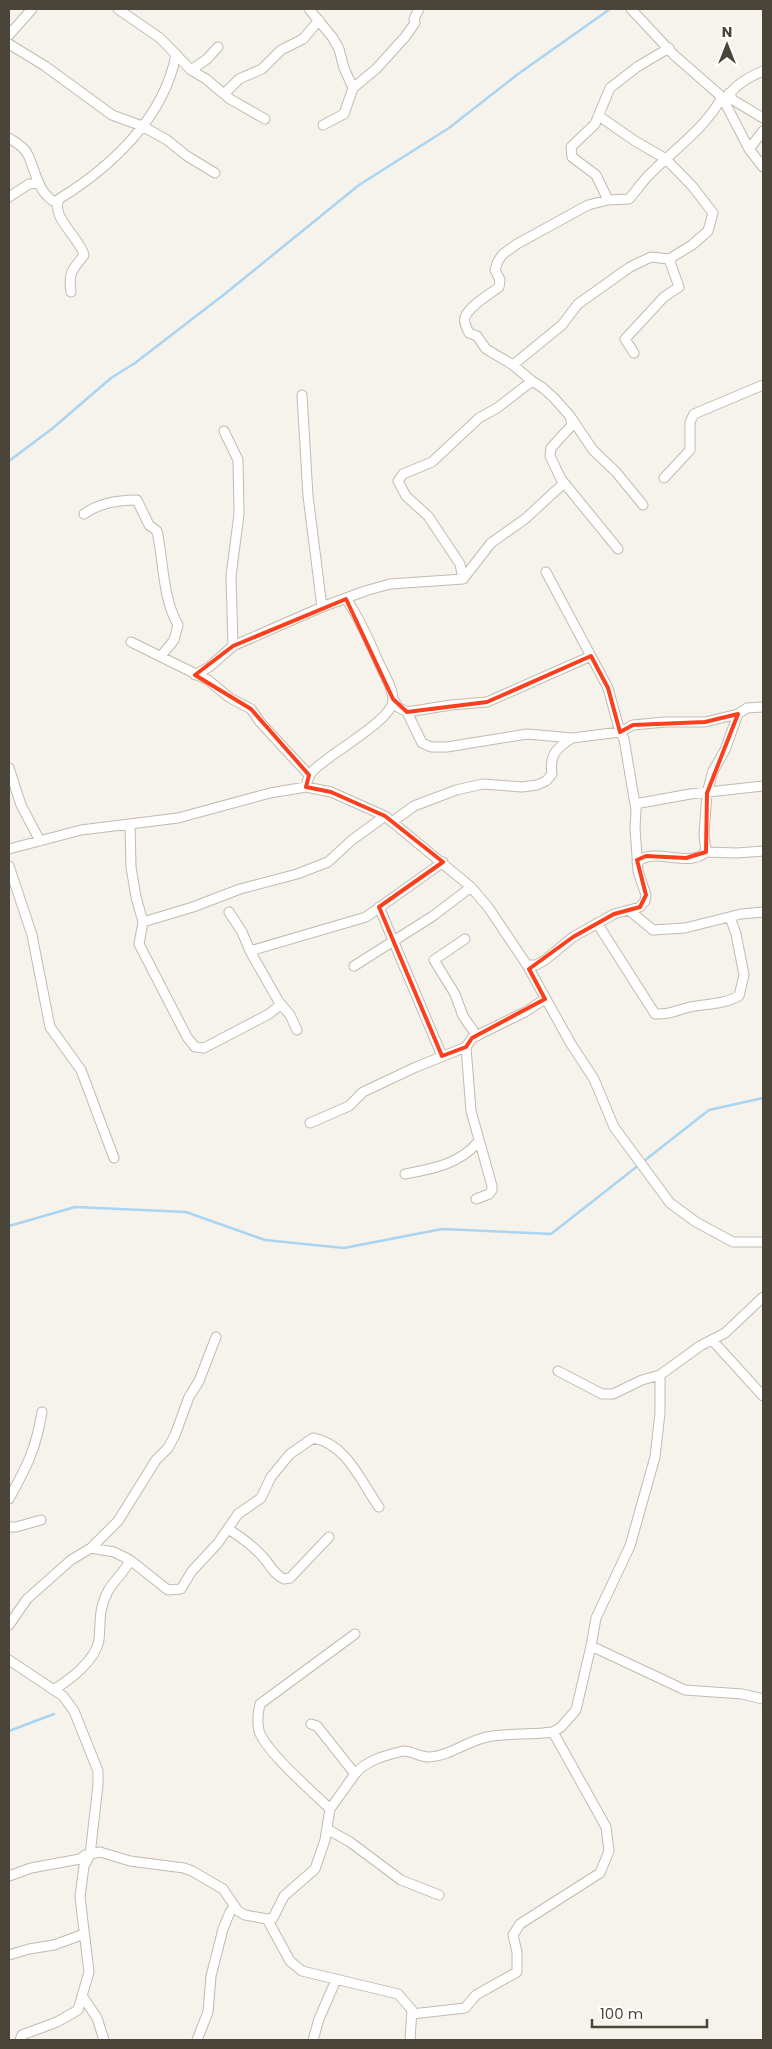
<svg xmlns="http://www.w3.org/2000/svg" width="772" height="2049" viewBox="0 0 772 2049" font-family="Poppins,sans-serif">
  <rect width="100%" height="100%" fill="#f6f3ec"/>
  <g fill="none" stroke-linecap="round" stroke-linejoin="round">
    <path stroke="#a9d4f2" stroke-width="2.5" d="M9 461 53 428 111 378 135 363 226 293 359 185 449 128 518 74 610 9
      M9 1226 75 1207 186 1212 265 1240 344 1248 442 1229 551 1234 709 1110 763 1098
      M9 1731 54 1714"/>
    <defs>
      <path id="minor" d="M118 9 160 38 191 70 206 79 230 99 265 119
        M309 9 333 38 339 49 344 68 353 88
        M631 9 674 55 722 97 749 149 763 167
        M9 35 32 9
        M9 44 45 66 112 115 142 126 167 140 187 156 215 173
        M191 70 207 59 218 47
        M225 93 239 79 262 69 281 50 303 39 319 20
        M729 93 733 100 763 118
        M724 101C733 87 748 77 763 71
        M323 125 344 114 353 88 376 69 405 37 415 23 414 19 419 9
        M9 138C15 142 23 146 27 153 36 170 37 194 57 203
        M749 149 763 131
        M9 197 29 184 38 183
        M608 200 596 175 572 157 571 147 595 124 610 88 637 67 669 48
        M71 292C68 271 73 270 84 255 80 238 50 217 59 199 111 167 165 117 176 54
        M634 353 625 339 664 297 679 287 669 259
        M513 365 562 325 578 304 630 267 651 257 669 259 692 245 708 231 713 213 693 187 666 159 635 141 599 116
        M302 395 308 496 322 607
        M570 416 572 425 551 448 550 456 561 479 618 549
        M224 431 238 460 239 514 231 576 233 646
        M664 478 690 450V422L694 414 763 385
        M643 505 616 472 593 450 570 416 554 398 543 388 532 381 513 365 486 349 477 336 469 333C467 328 463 322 465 317 470 305 489 295 499 287L500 280 495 270 498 261 503 254 517 244 588 205 608 200 629 199C636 191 642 182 649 175 674 149 705 129 722 97
        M84 514C99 503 119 500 137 500L149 525 157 531C164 563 162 596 178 625L174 640 161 656
        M463 579 460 564 428 516 406 496 398 481 403 474 432 462 479 418 497 408 532 381
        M463 579 491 543 525 519 564 483
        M131 642 208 680 230 698 251 709 260 722 309 775
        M195 675 209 667 233 646 322 607 365 591 390 584 463 579
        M393 699 398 707 407 712 422 743 431 747H447L527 734 572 738 620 732 633 725 665 722H705L738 714
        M407 712 451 705 487 702 591 656
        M9 768 21 805 40 841
        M306 787C307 783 308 777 311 773 324 756 393 721 393 700 393 688 383 672 378 661 369 640 359 617 346 599
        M635 804 690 794 763 786
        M392 822 414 806 456 790 483 784 522 787 537 785 546 781 552 774C549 754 557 748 572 738
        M130 825 131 867 136 897 143 922 139 944 187 1037 195 1047 204 1048 269 1014 279 1006V1002
        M9 849 81 830 178 818 270 793 306 787 331 792 385 816 471 887 488 907 527 965 571 1044 594 1079 614 1127 670 1203 696 1222 733 1242H763
        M706 852 737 853 763 851
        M637 862C656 846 687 869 706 852L704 835 707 793 713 771 725 750 738 714 747 708 763 707
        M9 866 32 935 50 1027 81 1070 114 1158
        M379 907 442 1056
        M630 911 653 930 685 928 741 914 763 912
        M229 912 242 932 250 951 279 1002 290 1015 297 1030
        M143 922 193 907 240 889 297 874 328 862 352 840 385 816
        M597 923 655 1014C671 1014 672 1012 686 1008 705 1003 720 1006 739 996L744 975 736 934 730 917
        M465 939 434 960 455 994 463 1016 477 1036
        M250 951 366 917 443 862
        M527 965H536L545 960 573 937 614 914 640 907 645 901 646 895 638 871 635 828 636 810 624 739 620 732 608 688 546 572
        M354 966 433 916 471 887
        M310 1123 349 1106 363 1092 416 1067 466 1047
        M405 1174C432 1169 460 1164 478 1142
        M476 1199 489 1194 492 1190V1186L471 1111 466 1047 472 1038 525 1012 545 999
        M713 1341 763 1396
        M558 1371 602 1394H613L642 1380 660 1375 700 1346 725 1333 763 1297
        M9 1499C27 1466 36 1449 42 1412
        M9 1527H16L41 1520
        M228 1529C241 1537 252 1545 262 1556 270 1564 273 1574 284 1579L290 1578 329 1537
        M130 1560 168 1590 181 1589 192 1571 218 1543 238 1514 261 1498 271 1477 290 1454 313 1438C347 1444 361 1482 379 1507
        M9 1625 27 1599 71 1560 91 1548
        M591 1646 685 1690 742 1694 763 1699
        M9 1660 63 1696 74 1711 98 1771V1785L90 1855 84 1866 80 1897 89 1972 78 2010 57 2022 22 2035 20 2040
        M53 1690C70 1680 96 1660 99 1640 101 1620 98 1611 108 1591 114 1580 125 1572 130 1560L114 1552 91 1548 118 1521 156 1460 168 1448 175 1435 189 1397 199 1381 216 1337
        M355 1774C366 1760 387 1755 403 1751 413 1751 419 1757 429 1757 450 1756 467 1741 487 1737 509 1733 531 1735 553 1732L561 1727 576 1710 591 1646 596 1618 630 1546 655 1457 660 1413V1375
        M330 1809C313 1792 266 1752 259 1731 257 1722 258 1712 260 1704L355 1634
        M327 1829 350 1842 401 1880 439 1895
        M9 1876 31 1868 80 1859 85 1855 100 1852 130 1861 184 1868 192 1871 223 1889 238 1911 245 1915 267 1919 273 1918 284 1896 315 1869 325 1840 330 1809 355 1774 317 1726 311 1724
        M267 1919 290 1961 302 1971 398 1994 412 2010 410 2040
        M9 1955 29 1949 54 1945 84 1934
        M83 1997 97 2018 104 2040
        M412 2014 465 2008 476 1995 517 1972V1952L513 1935 520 1924 600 1873 609 1851 606 1827 553 1732
        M197 2040 208 2012 211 1976 223 1929 230 1912 234 1907
        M313 2040 319 2019 336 1980"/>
    </defs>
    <use href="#minor" stroke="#c2bbae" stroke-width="11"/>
    <use href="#minor" stroke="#fff" stroke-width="9"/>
  </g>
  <path fill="none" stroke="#fc3f1d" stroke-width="4" stroke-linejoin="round" d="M346 599 393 699 407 712 487 702 591 656 608 688 620 732 633 725 705 722 738 714 707 793 706 852 686 858 646 856 637 860 646 895 640 907 614 914 573 937 529 969 545 999 472 1038 466 1047 442 1056 379 907 443 862 385 816 331 792 306 787 309 775 251 709 195 675 233 646Z"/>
  <rect width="772" height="2049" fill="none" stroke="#4b4439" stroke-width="20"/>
  <g transform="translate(727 45)" stroke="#ffffff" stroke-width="4" paint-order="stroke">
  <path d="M0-4L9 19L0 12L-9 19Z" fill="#4b4439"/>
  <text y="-8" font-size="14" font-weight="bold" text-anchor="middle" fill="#4b4439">N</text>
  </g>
  <path d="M592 2019v8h115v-8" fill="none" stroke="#4b4439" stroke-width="2.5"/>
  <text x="600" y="2019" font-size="15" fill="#4b4439" stroke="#ffffff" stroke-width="4" paint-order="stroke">100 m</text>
</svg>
